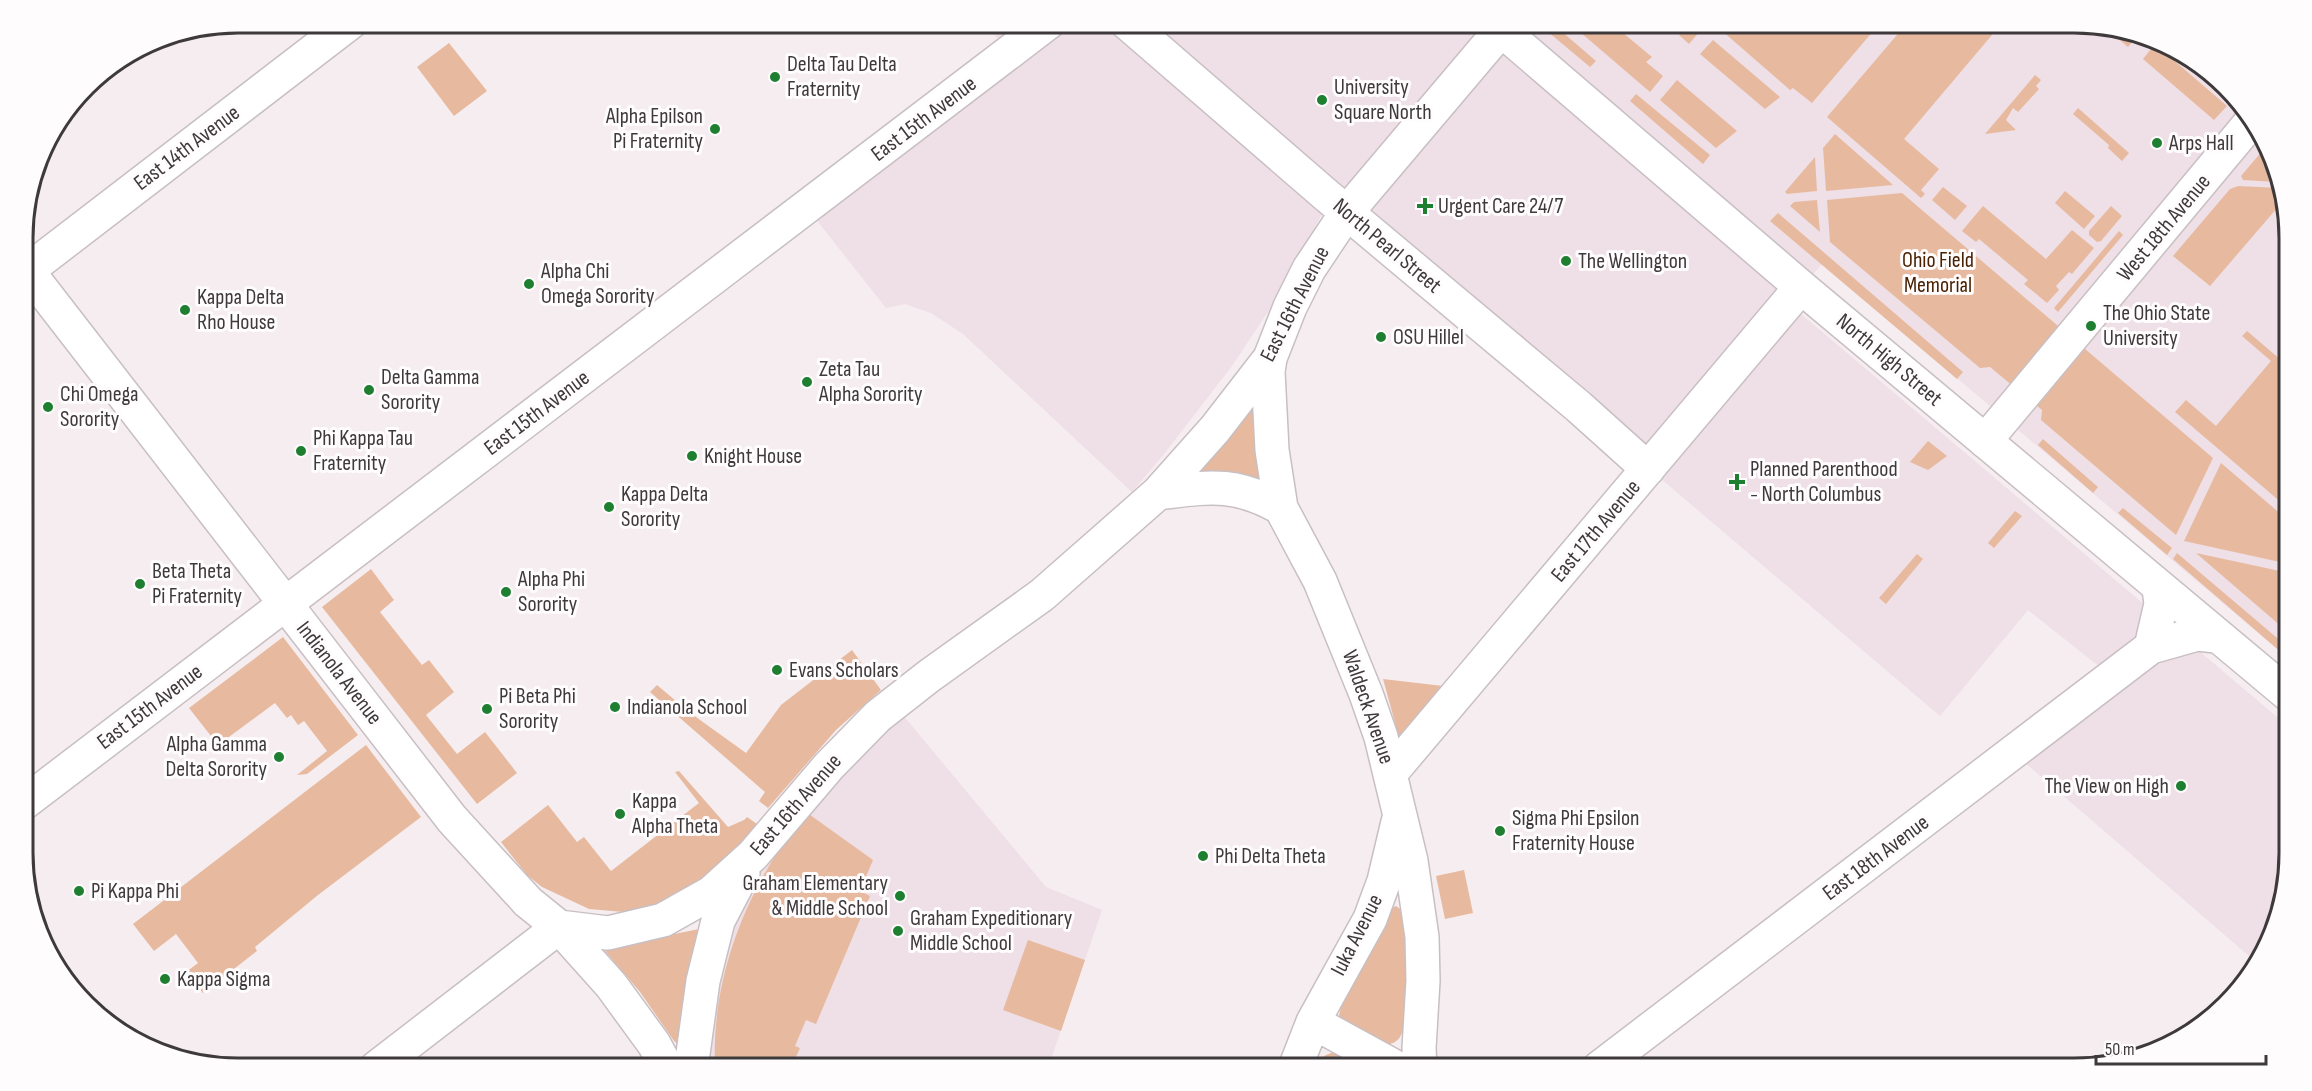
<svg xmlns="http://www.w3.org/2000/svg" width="2312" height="1091" viewBox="0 0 2312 1091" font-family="'Sofia Sans Condensed',sans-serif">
  <rect width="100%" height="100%" fill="#f6edf0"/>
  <path fill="#efdfe6" d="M2074 22 2157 39 2245 107 2288 210 2289 659 1822 264 1788 303 2289 727V853L2273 936 2256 962 2009 749 2110 675 2028 610 1940 716 1347 212 1322 214 1277 298 1232 366 1164 454 1132 492 963 334 931 313 905 304 886 308 815 218 1016 63 986 23Z
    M897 708 1046 887 1102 910 1048 1068H691L753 855Z"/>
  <path fill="#e7ba9f" d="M1865 22 1874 30 1812 103 1793 88 1790 90 1721 30 1727 23Z
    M1908 22 1990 23 1997 29 1904 139 1939 169 1921 190 1925 194 1921 198 1827 117Z
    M1588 23H1611L1652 57 1646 62 1663 76 1650 92 1580 32Z
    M1675 23H1697L1694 25 1700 31 1689 44 1679 35 1684 31Z
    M1553 24 1596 61 1590 67 1547 31Z
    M2107 29 2126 33 2134 40 2128 47Z
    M1713 40 1780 97 1765 109 1700 54Z
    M449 43 487 91 454 116 417 67Z
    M2155 44 2227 106 2214 120 2143 59Z
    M2035 75 2041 80 2036 86 2039 89 2018 112 2013 108 2006 120 2016 130 1985 134Z
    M1677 80 1737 131 1716 148 1660 100Z
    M1636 94 1710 155 1703 164 1630 101Z
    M2078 108 2129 153 2122 161 2108 148 2109 145 2073 114Z
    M1835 134 1893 185 1826 191 1823 148Z
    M2263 150 2276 182 2243 180 2241 176Z
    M1815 157 1817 191 1787 194 1785 192Z
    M2238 186 2279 188 2284 200 2210 286 2173 256 2230 189Z
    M1943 187 1967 206 1955 220 1932 200Z
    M2065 191 2095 216 2084 229 2055 203Z
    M1902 193 2213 458 2176 535 2041 420 2042 410 1990 367 1980 368 1830 242 1827 200Z
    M1817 200 1820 232 1790 206 1794 202Z
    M1983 206 2046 259 2072 230 2094 248 2072 274 2069 272 2056 286 2059 290 2047 303 2024 284 2028 280 1979 239 1976 242 1962 231Z
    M2111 206 2122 216 2101 241 2097 242 2089 235V231Z
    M1778 213 1963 372 1957 379 1770 221Z
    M2119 231 2123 235 2058 312 2054 308Z
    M2247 331 2288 366 2289 509 2175 412 2186 400 2216 426 2271 361 2242 336Z
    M1253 402 1261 477 1259 482 1198 470Z
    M2043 439 2098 487 2093 493 2038 445Z
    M1928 441 1947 456 1928 470 1910 462Z
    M2221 463 2289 521V564L2184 541Z
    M2123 508 2172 548 2167 555 2118 513Z
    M2015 511 2022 516 1994 548 1988 543Z
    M2177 553 2289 648V659L2173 559Z
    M2196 553 2289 573V633Z
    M1917 554 1923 559 1886 604 1879 598Z
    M371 569 394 600 380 612 422 665 429 660 454 692 426 715 457 754 485 732 517 773 477 804 322 607Z
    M283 637 358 735 307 774 297 775 327 751 304 721 298 725 291 715 287 718 275 703 218 745 189 708Z
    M852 650 881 690 836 730 768 808 759 801 765 792 650 692 657 685 689 712 746 753 781 705Z
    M1383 679 1443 686 1399 737Z
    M366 745 421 817 318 895 255 947 257 951 203 993 186 972 198 963 176 934 154 951 133 924Z
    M679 771 728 827 744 820 747 817 757 824 720 872 655 908 623 912 589 909 542 887 527 875 501 842 548 805 577 842 584 837 611 871 699 803 675 772Z
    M806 812 873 860 860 891 870 896 816 1024 806 1020 795 1046 800 1048 791 1068H715C711 974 748 885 806 812Z
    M1464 870 1473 913 1445 919 1436 876Z
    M1396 906 1403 911 1404 916C1406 940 1412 1017 1400 1037 1397 1042 1391 1044 1385 1046L1342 1021 1339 1015 1342 1003 1388 910Z
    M699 929 679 1045 674 1041 640 992 605 951V948Z
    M1028 940 1085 960 1061 1031 1003 1010Z
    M1334 1052 1366 1068H1315C1318 1059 1324 1055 1334 1052Z"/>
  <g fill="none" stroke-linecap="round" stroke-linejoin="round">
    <defs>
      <path id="minor" d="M1126 22 1326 195 1579 407 1648 469
        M23 265 452 819 528 902 559 927 611 985 654 1044 667 1068
        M23 274 351 22
        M1270 358 1268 372 1272 450 1281 508 1320 581 1366 694 1381 737 1411 861 1422 937 1423 981 1419 1048 1420 1068
        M1985 441 2251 122
        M1158 493C1208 487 1234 481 1281 508
        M2151 647 2161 604 2159 588
        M1390 774 1801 287
        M24 803 1049 22
        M1313 1022 1397 1068
        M376 1068 559 927 608 933 663 920 711 893 753 855 829 766 878 716 929 676 1042 595 1158 493 1215 429 1270 358 1290 307 1309 269 1347 212 1501 30
        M691 1068 703 981 718 921 743 873
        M1295 1068 1313 1022 1370 919 1384 881 1398 822
        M1599 1068 2151 647 2197 634 2216 636"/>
      <path id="major" d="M1492 22 1801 287 2289 695"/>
    </defs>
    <use href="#minor" stroke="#c8bfc3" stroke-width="36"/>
    <use href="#major" stroke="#c8bfc3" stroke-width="36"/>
    <use href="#minor" stroke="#fff" stroke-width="33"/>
    <use href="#major" stroke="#fff" stroke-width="33"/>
  </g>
  <g fill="#1e7f31" stroke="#fefcfd" stroke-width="2">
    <circle cx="775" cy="77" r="6"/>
    <circle cx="1322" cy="100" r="6"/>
    <circle cx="715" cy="129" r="6"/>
    <circle cx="2157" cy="143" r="6"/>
    <path d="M1422 197h6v6h6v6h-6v6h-6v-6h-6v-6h6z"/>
    <circle cx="1566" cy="261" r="6"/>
    <circle cx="529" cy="284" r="6"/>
    <circle cx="185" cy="310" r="6"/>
    <circle cx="2091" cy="326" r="6"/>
    <circle cx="1381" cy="337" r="6"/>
    <circle cx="807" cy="382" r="6"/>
    <circle cx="369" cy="390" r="6"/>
    <circle cx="48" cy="407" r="6"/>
    <circle cx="301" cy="451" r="6"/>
    <circle cx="692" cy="456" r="6"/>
    <path d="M1734 473h6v6h6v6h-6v6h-6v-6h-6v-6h6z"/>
    <circle cx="609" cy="507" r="6"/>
    <circle cx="140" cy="584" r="6"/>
    <circle cx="506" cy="592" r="6"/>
    <circle cx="777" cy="670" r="6"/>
    <circle cx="615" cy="707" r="6"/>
    <circle cx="487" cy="709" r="6"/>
    <circle cx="279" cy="757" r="6"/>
    <circle cx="2181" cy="786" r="6"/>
    <circle cx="620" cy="814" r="6"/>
    <circle cx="1500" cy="831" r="6"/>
    <circle cx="1203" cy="856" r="6"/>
    <circle cx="79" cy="891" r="6"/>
    <circle cx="900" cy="896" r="6"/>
    <circle cx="898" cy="931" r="6"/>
    <circle cx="165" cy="979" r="6"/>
  </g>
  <g text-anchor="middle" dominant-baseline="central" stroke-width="6" stroke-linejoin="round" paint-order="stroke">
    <g font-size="22" fill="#3e3a3c" stroke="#fefcfd" text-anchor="start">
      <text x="787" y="64">Delta Tau Delta<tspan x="787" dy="25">Fraternity</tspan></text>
      <text x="1334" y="87">University<tspan x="1334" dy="25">Square North</tspan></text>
      <text x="703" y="116" text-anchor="end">Alpha Epilson<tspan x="703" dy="25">Pi Fraternity</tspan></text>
      <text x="2169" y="143">Arps Hall</text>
      <text x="1438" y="206">Urgent Care 24/7</text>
      <text x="1578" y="261">The Wellington</text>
      <text x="541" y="271">Alpha Chi<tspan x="541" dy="25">Omega Sorority</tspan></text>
      <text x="197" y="297">Kappa Delta<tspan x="197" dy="25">Rho House</tspan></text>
      <text x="2103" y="313">The Ohio State<tspan x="2103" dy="25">University</tspan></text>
      <text x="1393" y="337">OSU Hillel</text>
      <text x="819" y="369">Zeta Tau<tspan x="819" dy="25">Alpha Sorority</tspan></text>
      <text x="381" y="377">Delta Gamma<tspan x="381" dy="25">Sorority</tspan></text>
      <text x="60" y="394">Chi Omega<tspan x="60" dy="25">Sorority</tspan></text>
      <text x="313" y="438">Phi Kappa Tau<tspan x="313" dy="25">Fraternity</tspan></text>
      <text x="704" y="456">Knight House</text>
      <text x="1750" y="469">Planned Parenthood<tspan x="1750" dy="25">- North Columbus</tspan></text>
      <text x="621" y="494">Kappa Delta<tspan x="621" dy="25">Sorority</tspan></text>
      <text x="152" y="571">Beta Theta<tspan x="152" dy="25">Pi Fraternity</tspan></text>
      <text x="518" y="579">Alpha Phi<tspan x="518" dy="25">Sorority</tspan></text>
      <text x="789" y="670">Evans Scholars</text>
      <text x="499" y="696">Pi Beta Phi<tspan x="499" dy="25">Sorority</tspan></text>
      <text x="627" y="707">Indianola School</text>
      <text x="267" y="744" text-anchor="end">Alpha Gamma<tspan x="267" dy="25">Delta Sorority</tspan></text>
      <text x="2169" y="786" text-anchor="end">The View on High</text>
      <text x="632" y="801">Kappa<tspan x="632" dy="25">Alpha Theta</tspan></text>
      <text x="1512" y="818">Sigma Phi Epsilon<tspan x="1512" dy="25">Fraternity House</tspan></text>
      <text x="1215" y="856">Phi Delta Theta</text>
      <text x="888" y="883" text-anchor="end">Graham Elementary<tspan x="888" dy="25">&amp; Middle School</tspan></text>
      <text x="91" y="891">Pi Kappa Phi</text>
      <text x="910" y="918">Graham Expeditionary<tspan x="910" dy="25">Middle School</tspan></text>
      <text x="177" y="979">Kappa Sigma</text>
    </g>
    <g font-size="22" fill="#3e3a3c" stroke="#fefcfd">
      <text transform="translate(924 119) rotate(-37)">East 15th Avenue</text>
      <text transform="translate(187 148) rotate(-37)">East 14th Avenue</text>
      <text transform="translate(2164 228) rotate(-50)">West 18th Avenue</text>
      <text transform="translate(1387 246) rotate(40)">North Pearl Street</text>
      <text transform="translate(1295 304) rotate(-63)">East 16th Avenue</text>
      <text transform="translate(1889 360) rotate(40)">North High Street</text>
      <text transform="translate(537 413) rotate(-37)">East 15th Avenue</text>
      <text transform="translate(1596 531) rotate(-50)">East 17th Avenue</text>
      <text transform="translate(339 673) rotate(52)">Indianola Avenue</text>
      <text transform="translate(150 707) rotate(-37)">East 15th Avenue</text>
      <text transform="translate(1368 707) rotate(71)">Waldeck Avenue</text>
      <text transform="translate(796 805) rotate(-49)">East 16th Avenue</text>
      <text transform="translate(1876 858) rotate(-37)">East 18th Avenue</text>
      <text transform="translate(1357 935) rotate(-63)">Iuka Avenue</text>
    </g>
    <g font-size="22" fill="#482002" stroke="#fefcfd">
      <text x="1938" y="260">Ohio Field<tspan x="1938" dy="25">Memorial</tspan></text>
    </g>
  </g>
  <path d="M0 0H2312V1091H0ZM238 33H2074A205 205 0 0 1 2279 238V853A205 205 0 0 1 2074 1058H238A205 205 0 0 1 33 853V238A205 205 0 0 1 238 33Z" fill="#fefcfd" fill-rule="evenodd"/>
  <path fill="none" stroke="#3e3a3c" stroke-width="3" d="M238 33H2074A205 205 0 0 1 2279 238V853A205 205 0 0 1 2074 1058H238A205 205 0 0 1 33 853V238A205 205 0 0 1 238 33Z"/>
  <path d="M2096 1055v9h170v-9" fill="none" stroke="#3e3a3c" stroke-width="3"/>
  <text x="2105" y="1055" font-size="18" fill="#3e3a3c" stroke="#fefcfd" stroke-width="4.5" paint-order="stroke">50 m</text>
</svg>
